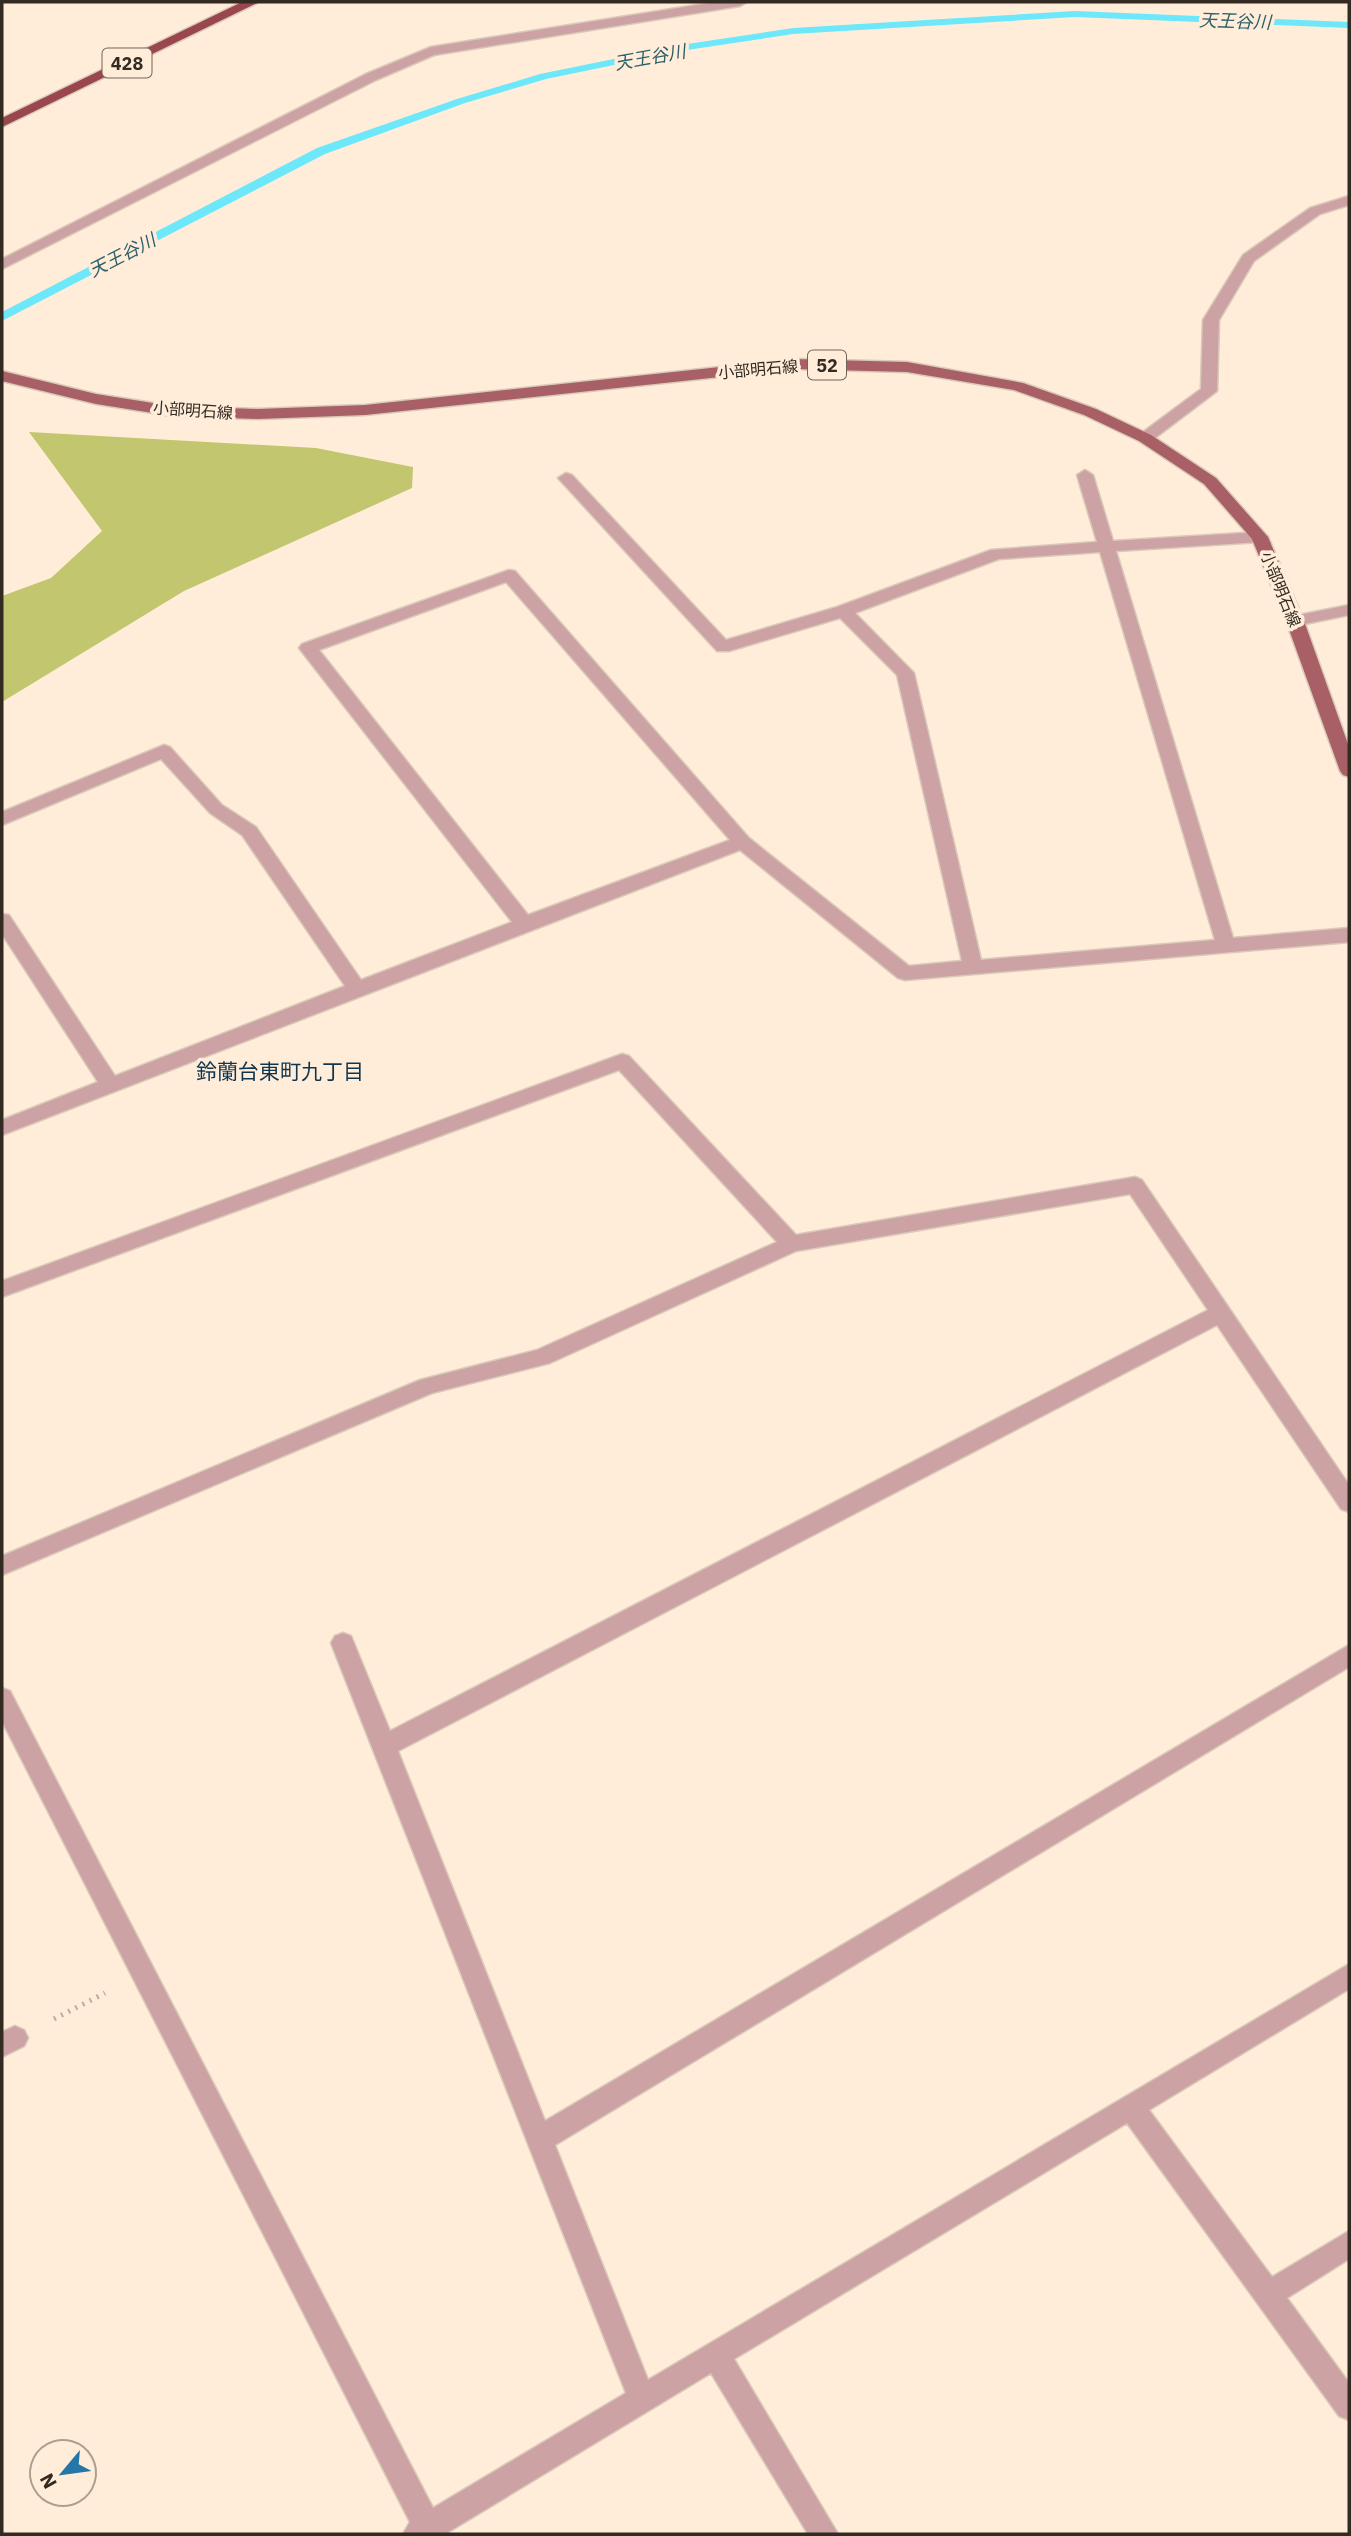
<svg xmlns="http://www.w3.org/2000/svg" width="1351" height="2536" viewBox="0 0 1351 2536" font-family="'IBM Plex Sans','Noto Sans JP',sans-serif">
  <rect width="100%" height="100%" fill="#ffedda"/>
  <path fill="#c2c66f" d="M29 432 316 448 413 467 412 488 184 591 2 702V596L51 578 102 531Z"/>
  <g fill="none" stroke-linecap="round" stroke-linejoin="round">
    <path fill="#6de7fa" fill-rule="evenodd" d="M1075 11 1349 22V28L1075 17 793 34 687 50 546 79 465 103 325 154 2 321V312L317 148 457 99 540 74 687 44 793 28Z"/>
    <defs>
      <path id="minor" d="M716 2H747L740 6 434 55 376 80 2 269V259L366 74 431 47Z
        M1349 196V205L1320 214 1254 261 1219 320 1217 391 1151 441H1139L1137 438 1139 435 1201 389 1203 320 1243 255 1310 208Z
        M1085 470 1093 475 1113 541 1260 532 1268 537 1260 542 1116 551 1233 938 1349 928V942L905 980 898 978 740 850 2 1135V1120L98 1082 2 934V914L9 915 115 1076 345 986 242 835 210 813 161 759 2 825V812L164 745 170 747 222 805 256 827 361 980 512 922 299 648 302 644 509 570 515 571 749 838 909 966 962 961 897 675 840 618 729 651H717L558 478 566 473 572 475 726 640 837 607 991 550 1097 542 1077 475ZM1100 552 1215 940 981 960 914 673 855 613 999 559ZM506 582 730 840 528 915 319 650Z
        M1349 605V615L1295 626 1286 621 1289 617Z
        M622 1054 629 1056 796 1235 1135 1177 1142 1180 1349 1485V1512L1341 1509 1217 1325 398 1751 545 2121 1349 1645V1667L555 2145 648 2380 1349 1964V1989L1149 2110 1272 2277 1349 2231V2259L1287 2298 1349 2383V2420L1339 2416 1127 2123 734 2359 838 2534H808L711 2373 445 2534H403L410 2522 2 1721V1688L10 1691 433 2508 626 2393 331 1643 335 1636 343 1633 351 1636 390 1731 1208 1310 1130 1194 796 1251 550 1363 432 1393 2 1575V1556L420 1380 537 1350 777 1242 619 1070 2 1297V1281Z
        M15 2026 24 2030 28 2038 24 2046 2 2057V2032Z"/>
      <path id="major" d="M794 359 907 362 1023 383 1096 409 1151 435 1216 478 1268 537 1304 621 1349 747V777L1343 775 1340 771 1286 621 1252 539 1204 484 1139 441 1084 415 1014 390 907 372 794 369 365 415 258 419 172 416 96 404 2 381V371L96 394 172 406 258 409 365 405Z"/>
      <path id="highway" d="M242 2H259L2 127V118Z"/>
    </defs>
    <use href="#minor" stroke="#dacab9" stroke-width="3"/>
    <use href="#major" stroke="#dacab9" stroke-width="3"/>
    <use href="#highway" stroke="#dacab9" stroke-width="3"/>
    <path stroke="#bdae9f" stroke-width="5" stroke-dasharray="2 6" stroke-linecap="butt" d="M54 2019 105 1993"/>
    <use href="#minor" fill="#cda2a4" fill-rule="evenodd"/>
    <use href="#major" fill="#a85f65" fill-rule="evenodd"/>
    <use href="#highway" fill="#99464f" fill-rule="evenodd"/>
  </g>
  <g text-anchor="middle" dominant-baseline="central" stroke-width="7" stroke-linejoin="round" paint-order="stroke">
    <g font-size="16" fill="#332b22" stroke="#ffedda">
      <text transform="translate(758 369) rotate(-5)">小部明石線</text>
      <text transform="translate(193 410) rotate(4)">小部明石線</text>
      <text transform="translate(1281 589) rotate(68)">小部明石線</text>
    </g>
    <g font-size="18" font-style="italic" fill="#2b5f68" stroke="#ffedda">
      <text transform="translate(1235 21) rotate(2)">天王谷川</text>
      <text transform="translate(650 57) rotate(-10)">天王谷川</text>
      <text transform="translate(122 255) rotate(-27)">天王谷川</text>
    </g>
    <g fill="#ffedda" stroke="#706559" stroke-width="2">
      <rect x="102.5" y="48.5" width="49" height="29" rx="5"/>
      <rect x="808" y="350.5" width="38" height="29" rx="5"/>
    </g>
    <g font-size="18" font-weight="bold" fill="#332b22">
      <text x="127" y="63">428</text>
      <text x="827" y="365">52</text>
    </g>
    <g font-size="21" fill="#0f364e" stroke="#ffedda">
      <text x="280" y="1071">鈴蘭台東町九丁目</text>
    </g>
  </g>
  <rect width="1351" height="2536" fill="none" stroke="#332b22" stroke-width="7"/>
  <g transform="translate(63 2473) rotate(241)"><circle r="33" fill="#ffedda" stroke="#ad9f90" stroke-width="2"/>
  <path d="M0-5L12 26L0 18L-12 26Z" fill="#2577a8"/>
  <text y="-10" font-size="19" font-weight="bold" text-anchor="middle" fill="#332b22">N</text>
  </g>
</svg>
